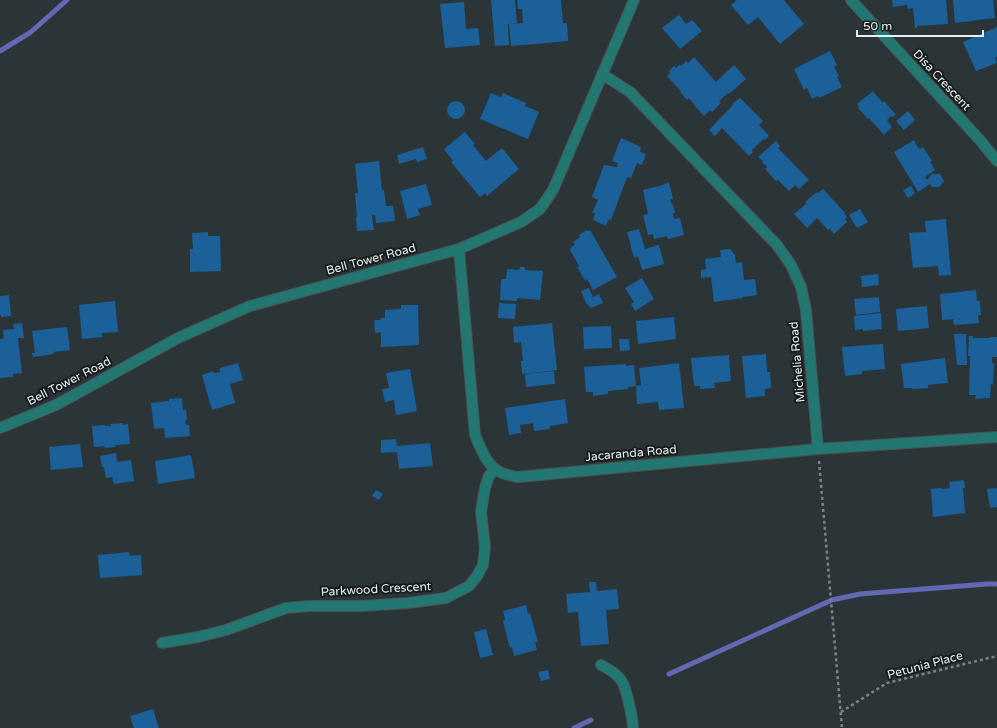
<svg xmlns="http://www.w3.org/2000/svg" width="997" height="728" viewBox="0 0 997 728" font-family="'Varela Round',sans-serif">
  <rect width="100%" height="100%" fill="#2b3538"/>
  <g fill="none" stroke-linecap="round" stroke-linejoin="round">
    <path stroke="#6368b2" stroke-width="5" d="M0 51 31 32 67 0
      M669 674 832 600 860 594 987 584H997
      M574 728 591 720"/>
  </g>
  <path fill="#1b6099" d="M491 0H515L517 23 508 24 509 45 495 46Z
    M517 0H561L563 23H567L568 41 511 46 509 24 523 23 522 9H518Z
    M737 0H784L804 24 780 44 758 17 748 25 731 5Z
    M892 0H946L948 24 917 26V28H915L913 8 908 9 907 5 893 7Z
    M953 0H993L995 18 955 23Z
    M464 2 466 29 478 28 480 45 445 48 440 4Z
    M679 15 686 24 692 20 702 31 680 49 662 28Z
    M997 27V57L995 58 997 63 976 71 963 42Z
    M830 51 837 65 834 67 839 76 837 77 842 87 819 98 818 96 812 99 807 88 804 90 794 69Z
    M694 57 716 82 734 65 746 79 729 94 728 93 719 101 721 103 712 112 710 110 704 116 694 105V104L689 98 687 100 680 92 681 91 667 76 670 73 669 71 674 66 676 68 679 65 681 66 686 61 688 63Z
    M873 91 883 103 884 101 896 115 892 117 891 116 887 120 892 127 884 135 869 118 868 119 858 108 859 107 857 104Z
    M491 93 501 97 503 93 526 103 525 106 539 112 528 139 480 119Z
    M740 98 763 121 759 125 769 136 765 140 764 139 752 150 753 152 749 156 722 128 715 136 709 130 733 105 732 104Z
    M447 110a9 9 0 1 1 18 0a9 9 0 1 1-18 0Z
    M908 111 915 120 904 130 896 121Z
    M465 132 475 144 473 145 486 161 502 148 519 169 487 196 485 193 480 197 451 162 453 161 444 149Z
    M621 138 641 147 640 152 646 154 642 165 637 163 631 178 627 177 611 220 609 219 606 226 593 220 595 213H592L598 200 592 197 604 165 617 167 618 163 612 161Z
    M914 140 919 149 923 147 932 161 930 162 935 170 925 177 927 180 932 174H940L944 181 939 187H932L930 184 918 192 894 152Z
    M776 141 780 146 778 148 809 180 799 189 795 185 789 191 778 180 776 181 765 169 767 167 762 162 763 161 758 157Z
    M423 147 427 159 417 162 416 159 399 164 397 155Z
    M379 161 382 190H384L386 206H393L395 221 376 223 375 215H372L374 230 357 231 356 217H357L355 193H358L355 164Z
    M669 182 673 199H670L672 205 673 204 675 213H673L674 219 680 218 684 235 668 239 667 236 654 239 653 234 648 235 643 215 648 214 643 190 663 185 664 184Z
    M426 184 432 205 418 209 420 215 407 219 400 191Z
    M911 186 915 193 908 198 903 190Z
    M823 189 845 213H844L847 217 845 219 847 222 834 234 830 229 828 230 817 218 807 228 794 214 807 203 805 202 817 192 818 193Z
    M860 209 868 222 857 228 849 215Z
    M946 219 951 275 939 276 938 266 913 268 909 233 926 232 925 221Z
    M639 229 645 249 659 245 664 264 642 270 638 256 634 258 627 232Z
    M587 230 588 231 590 230 617 277 593 290 587 279 585 281 577 267 579 266 570 250 571 247 575 245 573 242 580 237 579 235Z
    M208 232V236H220L221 271 190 272V249H193L192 233Z
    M730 249 735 255 736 263 742 262 744 280 755 279 757 295 743 297 742 298 714 302 711 277 701 278V270L706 269 705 259 721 257 720 250Z
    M520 267H525V270L543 271 540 300 517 298V301L500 300 501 279H506L507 269 519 270Z
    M878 274 879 285 862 287 861 276Z
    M642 278 654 299 635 311 631 304 634 302 625 288Z
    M589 288 593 297 599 294 603 303 591 308 586 303 581 291Z
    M976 290 977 301H980L981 315H978L979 323 954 325 953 319 942 320 940 294Z
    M9 295 11 316 1 317V315H0V296Z
    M879 297 880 312 856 315 854 299Z
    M115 301 118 332 102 333V337L82 339 79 305Z
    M499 303 516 304 515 319 498 318Z
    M401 305H418L419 345 381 347V332L375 333 374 320H380L381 318H385V310L401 309Z
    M927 306 929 328 898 331 896 309Z
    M881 313 882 329 863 331V329L855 330 854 316Z
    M674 317 676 339 638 344 636 321Z
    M22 323 24 338H18L22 373 13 374V377L0 378V339L4 338 3 330 14 329 13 324Z
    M552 323 557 370 522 374 521 361H523L521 342 514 343 513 327Z
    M611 326 612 348 584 349 583 327Z
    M67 327 70 350 53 352 54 354 33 357 32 353H35L32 331Z
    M954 334H966L967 365H957Z
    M969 336H973V338H990V337H997V357H992V363H994L993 385 991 384 990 398 975 399 976 395H969L970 356H968Z
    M619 339H629L630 350 620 351Z
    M883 344 885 369 862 371V374L845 376 842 347Z
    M766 354 767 372H770L771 388 765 389V396L746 398 742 356Z
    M729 355 731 381 714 383 715 388 700 389V386H694L691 358Z
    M945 358 948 383 928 385V388L912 389V388H904L901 364Z
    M238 363 243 380 230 384 235 403 212 410 202 375 213 371 214 373 220 372V368Z
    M679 363 684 408 659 410 658 402 637 404 636 386 641 385 639 368Z
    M626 364V366L634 365 636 386 628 387V389L608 391V394L593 396V392H586L584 367Z
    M410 369 417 411 396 415 394 400 385 402 382 389 389 388 386 373Z
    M554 371 555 384 526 387 525 374Z
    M182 398 183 410H186L187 420 185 421 186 425H189L190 436 165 438 164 428 154 429 151 403 169 401V399Z
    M565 399 568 423 550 426V429L534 431 533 423 520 425 521 433 509 435 505 408Z
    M123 423V425L128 424 130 444 115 445 116 447 105 448 104 446 94 447 92 426 105 425V426H111L110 424Z
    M396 439 397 446 430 443 433 466 399 469 397 452 381 453V440Z
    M80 444 83 467 51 470 49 447Z
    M116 453 117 462 131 460 134 481 114 484 112 477 106 478 104 467H102L100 456Z
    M191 455 195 478 158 484 155 461Z
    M964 480 965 488H963L965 513 933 517 931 490 929 489 941 488V489L950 488 949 482Z
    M997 488V507L990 508 987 489Z
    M376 490 383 494 379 500 372 496Z
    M129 552 130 556 141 555 142 575 100 578 98 555Z
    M589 582H596L597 591 617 589 619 609 606 610 609 644 581 646 578 612 568 613 566 594 590 592Z
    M526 605 528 614 530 613 538 642H535L537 650 514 656 512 647 510 648 503 621 505 620 503 611Z
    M486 629 493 655 480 658 474 632Z
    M548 670 550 679 541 681 538 672Z
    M153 709 159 728H134L130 716Z"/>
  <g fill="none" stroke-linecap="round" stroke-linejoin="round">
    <defs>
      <path id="minor" d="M851 0 979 139 997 161
        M602 74 630 92 777 245 791 265 801 287 806 310 818 449
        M459 249 475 435C481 449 487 467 502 473 507 475 513 476 518 477L818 449 997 437
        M0 428 56 405 178 338 250 306 459 249 521 222 540 209 553 190 634 0
        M162 643 198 637 226 630 286 608 310 606H361L408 603 446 598 469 586 477 576 483 565 485 547 481 512 485 488 489 476 495 469
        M601 665C609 669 616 673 621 680 626 686 633 719 633 728"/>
    </defs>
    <use href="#minor" stroke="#495356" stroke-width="12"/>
    <path stroke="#7c8587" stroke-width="2.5" stroke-dasharray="3 3" stroke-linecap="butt" d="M819 461 842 728
      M841 712 887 683 997 656"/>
    <use href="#minor" stroke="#237771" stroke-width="10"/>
  </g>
  <g text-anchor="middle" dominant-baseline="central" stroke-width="4" stroke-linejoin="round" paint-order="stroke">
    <g font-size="12" fill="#e9f0f2" stroke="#171b1d">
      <text transform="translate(942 80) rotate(47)">Disa Crescent</text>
      <text transform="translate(371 259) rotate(-15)">Bell Tower Road</text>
      <text transform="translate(797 362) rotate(-95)">Michelia Road</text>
      <text transform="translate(69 381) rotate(-27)">Bell Tower Road</text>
      <text transform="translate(631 453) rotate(-5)">Jacaranda Road</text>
      <text transform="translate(376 589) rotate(-3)">Parkwood Crescent</text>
      <text transform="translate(925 665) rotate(-15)">Petunia Place</text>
    </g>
  </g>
  <path d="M857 30v6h126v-6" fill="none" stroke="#e9f0f2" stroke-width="2"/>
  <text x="863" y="30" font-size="12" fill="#e9f0f2" stroke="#171b1d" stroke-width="3" paint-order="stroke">50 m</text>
</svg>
